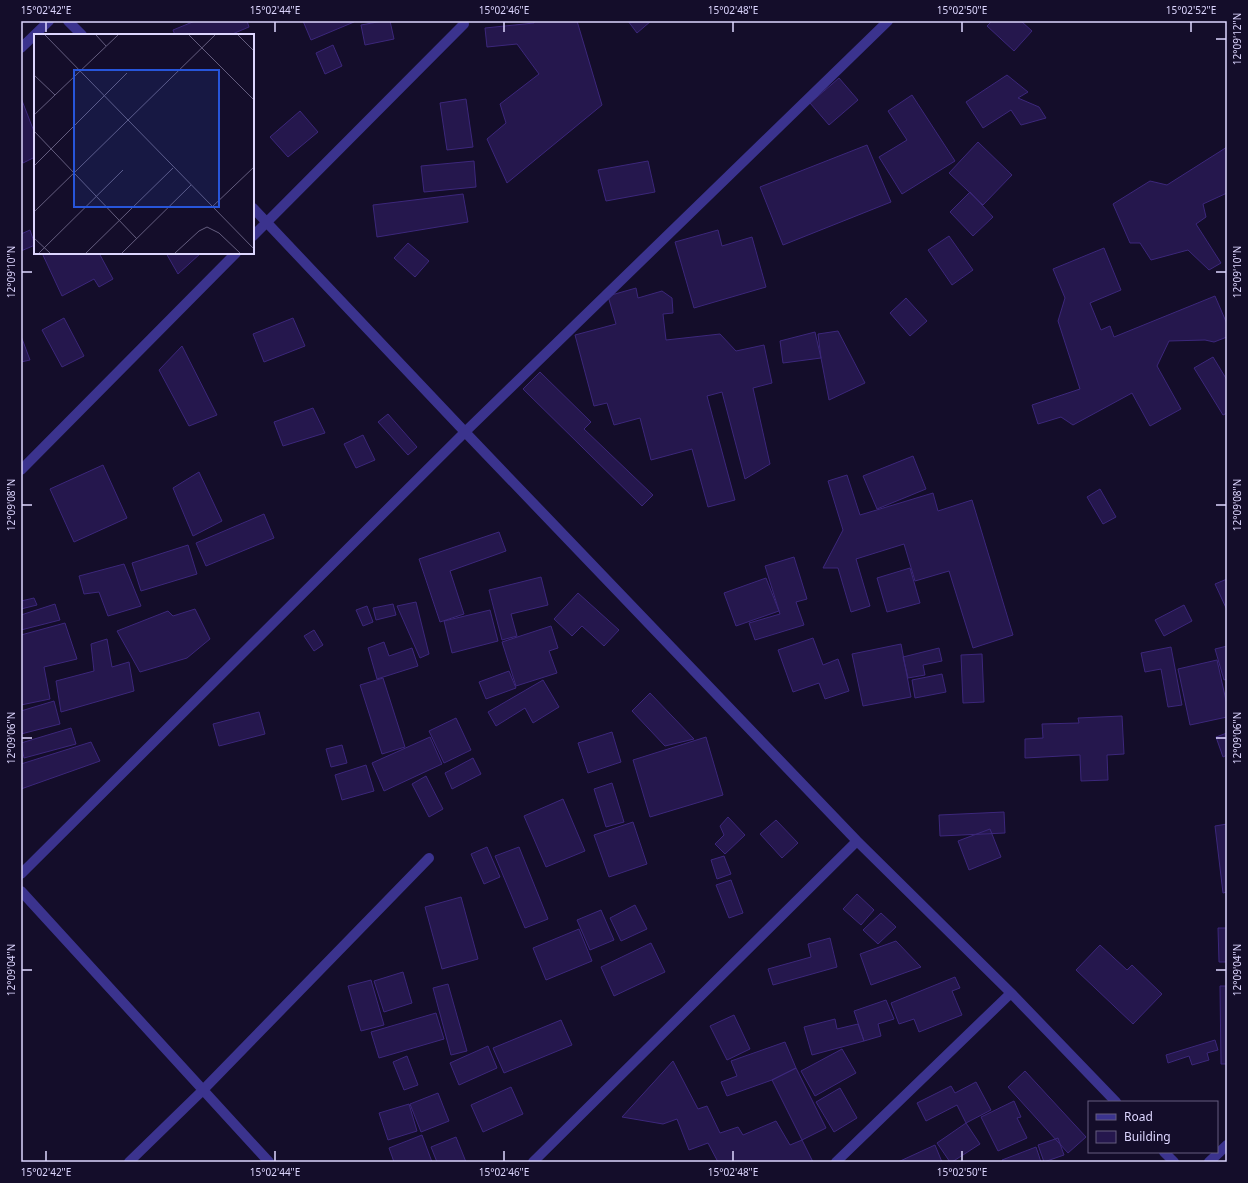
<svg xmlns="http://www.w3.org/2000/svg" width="1248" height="1183" viewBox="0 0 1248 1183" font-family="'Noto Sans',sans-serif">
  <rect width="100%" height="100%" fill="#140d2a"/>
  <path fill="#25174d" stroke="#3c277b" d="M195 21H247L249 27 230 35H175L173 30Z
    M303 21H353L354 22 311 40Z
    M383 21H390L394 39 365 45 361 25Z
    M534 21H577L602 105 507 183 487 139 506 123 500 104 539 74 517 44 487 47 485 28 534 23Z
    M628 21H651L637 33Z
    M992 21H1021L1032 31 1014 51 987 26Z
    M333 45 342 66 325 74 316 53Z
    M1007 75 1028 92 1018 98 1039 107 1046 118 1021 125 1011 110 983 128 966 102Z
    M839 78 858 100 829 125 810 103Z
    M912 95 955 161 902 194 879 157 907 140 888 111Z
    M21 98 35 134V157L23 163 21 159Z
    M466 99 473 147 447 150 440 103Z
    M300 111 318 132 288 157 270 137Z
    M978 142 1012 175 983 205 949 173Z
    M867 145 891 202 783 245 760 187Z
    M1227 147V193L1203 204 1206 217 1196 224 1221 263 1209 270 1188 250 1151 260 1140 243H1130L1113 204 1150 181 1167 185Z
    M474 161 476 187 424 192 421 166Z
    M648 161 655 192 606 201 598 170Z
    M970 192 993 217 973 236 950 212Z
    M463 194 468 222 377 237 373 205Z
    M30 230 35 245 21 251V234Z
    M718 230 722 246 752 237 766 287 694 308 675 242Z
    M949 236 973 270 952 285 928 250Z
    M408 243 429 261 415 277 394 258Z
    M1104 248 1121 290 1090 303 1101 330 1110 326 1114 337 1215 296 1227 324V337L1214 342 1205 340 1169 341 1157 366 1181 409 1150 426 1132 393 1073 425 1061 417 1038 424 1032 405 1080 389 1058 321 1065 298 1053 269Z
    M42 253H99L113 279 99 287 94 279 62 296Z
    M166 253H201L178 274Z
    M636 288 638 298 662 291 672 298 673 313 663 314 666 340 720 334 736 351 764 345 772 383 753 388 770 464 745 479 722 392 707 396 735 500 708 507 692 449 651 460 640 418 614 425 607 403 594 406 575 335 616 324 608 296Z
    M906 298 927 321 910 336 890 313Z
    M64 318 84 356 62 367 42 330Z
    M293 318 305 346 264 362 253 334Z
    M838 331 865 383 829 400 821 358 818 334Z
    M815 332 821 358 783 363 780 341Z
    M21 336 30 360 21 362Z
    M182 346 217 415 189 426 159 370Z
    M1213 357 1227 380V413L1223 415 1194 368Z
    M540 372 591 422 584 429 653 495 642 506 523 389Z
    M313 408 325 433 283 446 274 422Z
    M388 414 417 447 408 455 378 422Z
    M363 435 375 460 356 468 344 444Z
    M913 456 926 489 877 509 863 476Z
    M103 465 127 518 74 542 50 489Z
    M199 472 222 521 193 536 173 488Z
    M847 475 860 515 933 493 938 511 972 500 1013 635 973 648 949 571 915 581 904 544 856 559 870 606 851 612 838 568H823L843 530 828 481Z
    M1100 489 1116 517 1103 524 1087 497Z
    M264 514 274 538 206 566 196 543Z
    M499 532 506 551 450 571 464 614 440 622 419 559Z
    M188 545 197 574 141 591 132 563Z
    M794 557 807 599 796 602 804 625 755 640 749 623 780 614 765 566Z
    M124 564 141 606 108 616 99 592 84 594 79 576Z
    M910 568 920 603 887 612 877 578Z
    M541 577 548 605 511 614 517 636 502 640 489 590Z
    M766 578 779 611 736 626 724 593Z
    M1227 579V610L1215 584Z
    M578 593 619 630 604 646 582 626 572 636 554 619Z
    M34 598 37 605 21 609V601Z
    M416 602 429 654 420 658 397 606Z
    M55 604 60 620 21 630V615Z
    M393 604 396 615 376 620 373 608Z
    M1184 605 1192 621 1164 636 1155 620Z
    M367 606 373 622 363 626 356 610Z
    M195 609 210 639 187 658 140 672 117 631 168 611 173 616Z
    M490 610 498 641 452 653 444 621Z
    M65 623 77 659 44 667 50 699 21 705V635Z
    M551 626 558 648 549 651 557 673 516 686 502 642Z
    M314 630 323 645 314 651 304 636Z
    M813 638 823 665 838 659 849 691 825 699 819 683 793 692 778 650Z
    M107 639 112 667 129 662 134 691 61 712 56 681 94 671 91 644Z
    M384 642 389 656 412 648 418 666 377 679 368 648Z
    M901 644 911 697 863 706 852 654Z
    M1227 646V679L1224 680 1215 649Z
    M1171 647 1182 705 1168 707 1161 669 1145 672 1141 653Z
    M939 648 942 661 923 665 925 675 908 678 903 657Z
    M982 654 984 702 963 703 961 655Z
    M1217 660 1227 705V717L1190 725 1178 669Z
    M509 671 516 688 486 699 479 682Z
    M942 674 946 692 915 698 912 680Z
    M383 678 405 747 382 754 360 685Z
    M543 680 559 707 533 723 525 708 496 726 488 712Z
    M650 693 694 739 665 746 632 711Z
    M54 701 60 724 21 734V711Z
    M259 712 265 734 219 746 213 724Z
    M1122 716 1124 754 1107 755 1108 780 1081 781 1080 755 1025 758V739L1043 738 1042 724 1079 723 1078 718Z
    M456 718 471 750 444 763 429 731Z
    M71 728 76 744 24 758 21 743Z
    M612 732 621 762 588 773 578 743Z
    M1227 733V755L1223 757 1216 737Z
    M430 737 442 764 384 791 372 763Z
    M706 737 723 795 650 817 633 760Z
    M91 742 100 761 21 789V764Z
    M342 745 347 763 331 767 326 749Z
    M473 758 481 774 452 789 445 773Z
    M366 765 374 791 342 800 335 775Z
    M426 776 443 809 429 817 412 784Z
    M612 783 624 822 606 827 594 789Z
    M563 799 585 851 546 867 524 816Z
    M1004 812 1005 833 940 836 939 815Z
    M728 817 745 835 725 854 715 844 724 835 720 826Z
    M776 820 798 843 782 858 760 834Z
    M633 822 647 864 609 877 594 835Z
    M1227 824V892L1223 893 1215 826Z
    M990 829 1001 857 969 870 958 841Z
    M487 847 500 877 484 884 471 854Z
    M519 847 548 919 525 928 495 856Z
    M724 856 731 874 717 879 711 860Z
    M731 880 743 913 729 918 716 885Z
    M857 894 874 910 861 925 843 909Z
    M461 897 478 959 442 969 425 907Z
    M635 905 647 929 621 941 610 918Z
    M601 910 614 940 590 950 577 920Z
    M881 913 896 927 878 944 863 930Z
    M1218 928H1227V962H1219Z
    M579 929 592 961 546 980 533 948Z
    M830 938 837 967 773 985 768 969 811 957 808 944Z
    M896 941 921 967 871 985 860 954Z
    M651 943 665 972 614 996 601 967Z
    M1100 945 1127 970 1132 965 1162 994 1133 1024 1076 970Z
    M403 972 412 1003 384 1012 374 981Z
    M955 977 960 988 952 991 962 1015 919 1032 914 1019 899 1024 891 1003Z
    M371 980 384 1025 361 1031 348 986Z
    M448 984 467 1051 451 1055 433 988Z
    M1220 986H1227V1064H1221Z
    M886 1000 894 1019 878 1024 881 1036 864 1041 854 1011Z
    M436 1013 444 1039 379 1058 371 1032Z
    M734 1015 750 1049 727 1060 710 1026Z
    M835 1019 837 1029 858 1024 864 1041 812 1055 804 1027Z
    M561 1020 572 1045 504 1073 493 1048Z
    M1215 1040 1218 1050 1207 1053 1209 1060 1192 1065 1189 1056 1168 1063 1166 1055Z
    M785 1042 796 1068 772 1080 727 1096 721 1082 737 1076 731 1061Z
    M488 1046 497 1068 459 1085 450 1063Z
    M842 1049 856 1073 815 1096 801 1071Z
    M407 1056 418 1085 404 1090 393 1062Z
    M673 1061 698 1109 707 1106 720 1133 738 1127 743 1135 776 1121 790 1145 802 1140 813 1162H718L708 1143 689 1150 677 1119 663 1124 622 1117Z
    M796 1068 826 1128 802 1140 772 1080Z
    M1025 1071 1086 1137 1068 1153 1008 1087Z
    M976 1082 991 1110 966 1123 957 1105 926 1121 917 1103 951 1086 955 1093Z
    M511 1087 523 1114 483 1132 471 1105Z
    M840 1088 857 1118 834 1132 816 1102Z
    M438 1093 449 1121 421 1132 410 1104Z
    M1014 1101 1021 1117 1017 1118 1027 1138 998 1151 981 1117Z
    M409 1104 417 1131 388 1140 379 1113Z
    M966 1123 980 1144 952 1162H950L937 1143Z
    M422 1135 432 1162H394L389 1148Z
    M456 1137 466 1162H437L431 1147Z
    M1058 1138 1064 1155 1044 1162 1038 1145Z
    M935 1145 942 1162H898Z
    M1036 1147 1041 1162H1003L1002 1160Z"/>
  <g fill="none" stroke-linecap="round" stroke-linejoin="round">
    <path stroke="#3b338e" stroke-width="10" d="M68 21 82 35
      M21 48 49 21
      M253 208 465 432 857 841 1011 993 1116 1102
      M253 236 464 24
      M21 470 236 253
      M21 874 465 432 888 21
      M21 891 269 1162
      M1164 1152 1174 1162
      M129 1162 203 1090 429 858
      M533 1162 857 841
      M836 1162 1011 993
      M1209 1162 1227 1145"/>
  </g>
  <path fill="none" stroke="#ddd6ff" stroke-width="1.5" d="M46 22V32M275 22V32M504 22V32M733 22V32M962 22V32M1191 22V32M1216 39H1226M22 272H32M1216 272H1226M22 505H32M1216 505H1226M22 738H32M1216 738H1226M22 970H32M1216 970H1226M46 1151V1161M275 1151V1161M504 1151V1161M733 1151V1161M962 1151V1161"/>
  <g transform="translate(34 34)">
    <rect width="220" height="220" fill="#140d2a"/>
    <path fill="none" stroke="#645d7f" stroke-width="1" d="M11 1 220 215M62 1 72 12M155 1 220 66M204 1 220 17M0 41 21 61M0 81 84 1M0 97 103 205M0 132 93 39M178 173 220 133M0 178 181 1M0 204 16 219M5 219 89 136M52 219 139 134M88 219 157 151M141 219 165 197 173 193 185 199 206 219"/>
    <path fill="#2755da" fill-opacity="0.15" stroke="#2755da" stroke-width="2" d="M40 36H185V173H40Z"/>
    <rect width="220" height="220" fill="none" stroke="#ddd6ff" stroke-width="2"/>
  </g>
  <rect width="1248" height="1183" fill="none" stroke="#140d2a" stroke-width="44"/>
  <rect x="1088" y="1101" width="130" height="52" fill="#140d2a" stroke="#645d7f"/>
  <rect x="1096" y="1114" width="20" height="6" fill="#3b338e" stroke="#645d7f"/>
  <text x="1124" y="1121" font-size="12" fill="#ddd6ff">Road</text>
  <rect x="1096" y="1131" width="20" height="12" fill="#25174d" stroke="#645d7f"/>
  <text x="1124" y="1141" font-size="12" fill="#ddd6ff">Building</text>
  <rect x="22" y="22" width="1204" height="1139" fill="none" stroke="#ddd6ff" stroke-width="1.5"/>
  <g font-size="10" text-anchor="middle" fill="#ddd6ff">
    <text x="46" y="14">15°02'42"E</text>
    <text x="275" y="14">15°02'44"E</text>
    <text x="504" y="14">15°02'46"E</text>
    <text x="733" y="14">15°02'48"E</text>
    <text x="962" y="14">15°02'50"E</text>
    <text x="1191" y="14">15°02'52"E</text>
    <text transform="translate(1237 39) rotate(-90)" y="4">12°09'12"N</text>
    <text transform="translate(11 272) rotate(-90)" y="4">12°09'10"N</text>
    <text transform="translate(1237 272) rotate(-90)" y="4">12°09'10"N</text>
    <text transform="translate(11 505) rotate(-90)" y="4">12°09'08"N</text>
    <text transform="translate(1237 505) rotate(-90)" y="4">12°09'08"N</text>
    <text transform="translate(11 738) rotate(-90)" y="4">12°09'06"N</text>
    <text transform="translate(1237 738) rotate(-90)" y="4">12°09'06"N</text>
    <text transform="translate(11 970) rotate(-90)" y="4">12°09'04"N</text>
    <text transform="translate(1237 970) rotate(-90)" y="4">12°09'04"N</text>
    <text x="46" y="1176">15°02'42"E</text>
    <text x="275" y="1176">15°02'44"E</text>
    <text x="504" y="1176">15°02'46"E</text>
    <text x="733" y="1176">15°02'48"E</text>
    <text x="962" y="1176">15°02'50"E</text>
  </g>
</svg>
